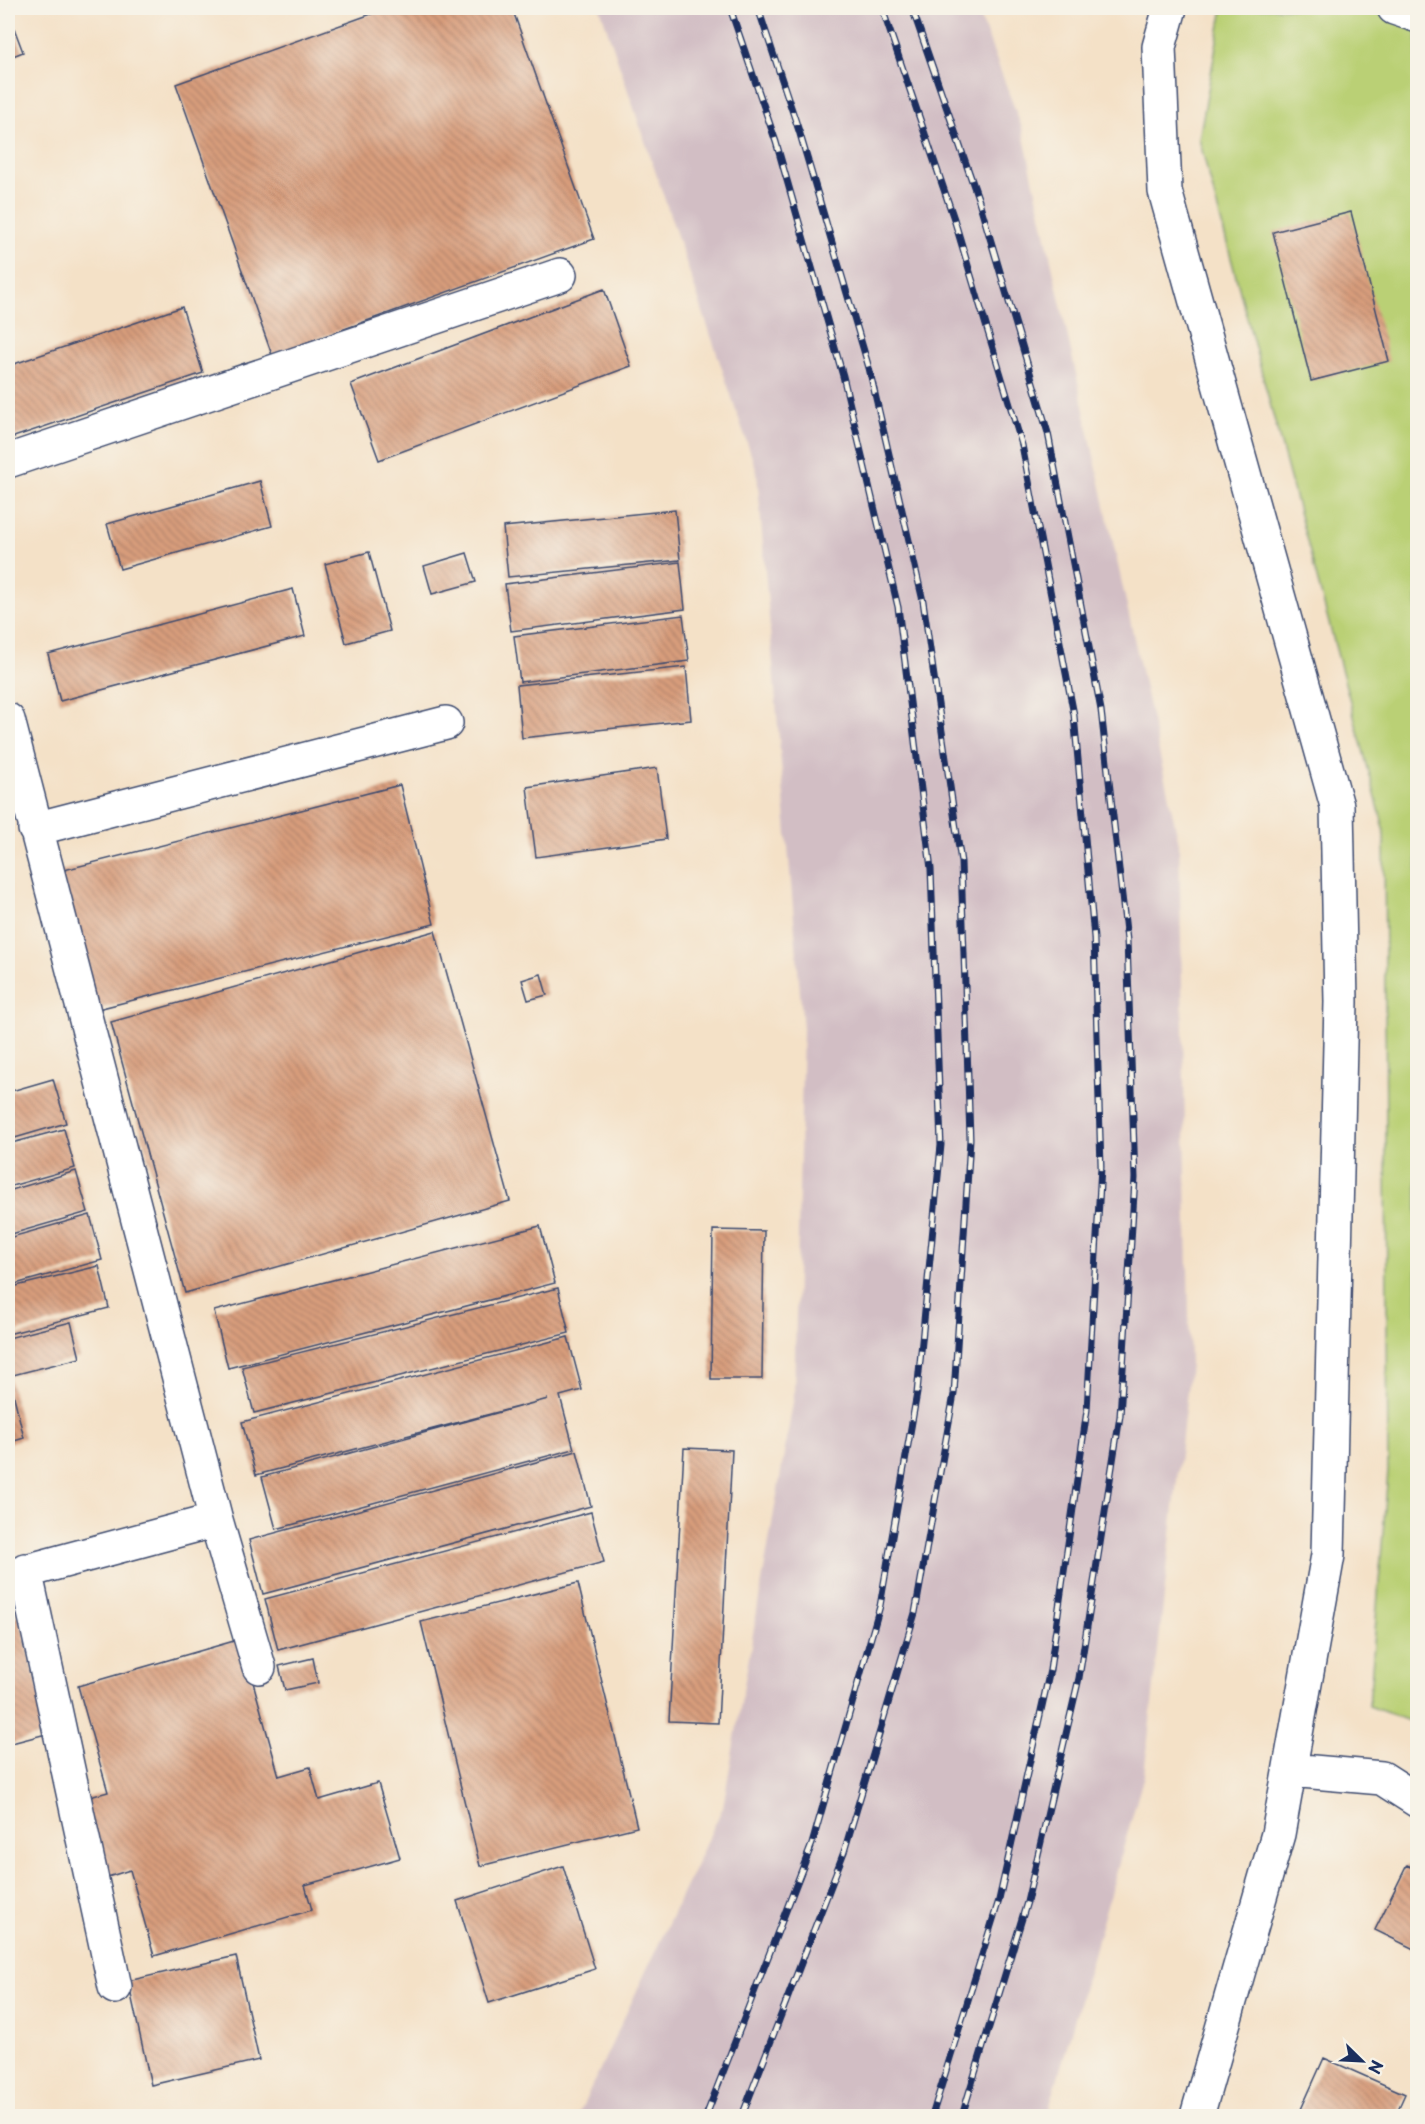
<svg xmlns="http://www.w3.org/2000/svg" width="1425" height="2124" viewBox="0 0 1425 2124" font-family="'Playpen Sans',sans-serif">
  <defs>
    <pattern id="building-back-hatch" width="6" height="6" patternUnits="userSpaceOnUse" patternTransform="scale(1.5)"><rect width="6" height="6" fill="#d89d7c"/><path d="M-1 5l2 2M0 0l6 6M5-1l2 2" fill="none" stroke="#ae8069"/></pattern>
  </defs>
  <rect width="100%" height="100%" fill="#f7f3e8"/>
  <filter id="ink" filterUnits="userSpaceOnUse"><feTurbulence type="fractalNoise" baseFrequency=".0167" numOctaves="2"/><feDisplacementMap in="SourceGraphic" scale="12" xChannelSelector="R" yChannelSelector="G"/><feConvolveMatrix kernelMatrix="1 2 1 2 8 2 1 2 1" color-interpolation-filters="sRGB"/></filter>
  <filter id="wash" filterUnits="userSpaceOnUse"><feTurbulence type="fractalNoise" baseFrequency=".008" numOctaves="4" result="noise"/><feDisplacementMap in="SourceGraphic" scale="24" xChannelSelector="R" yChannelSelector="G"/><feGaussianBlur stdDeviation="1.35" result="paint"/><feColorMatrix in="noise" values="0 0 0 0 0 0 0 0 0 0 0 0 0 0 0 0 0 1.4 0 .05"/><feComposite in="paint" operator="in"/></filter>
  <g filter="url(#wash)">
    <rect width="100%" height="100%" fill="#f4e1c7"/>
    <path fill="#d2bec4" d="M600 8H977L1022 128 1179 843 1190 1364 1144 1775 1047 2116H578L723 1807 794 1397 803 1029 757 472Z"/>
    <path fill="#bad074" stroke="#6a8069" stroke-width="1.5" d="M1223 8H1417V1724L1369 1706 1388 1471 1384 828 1199 139Z"/>
    <g id="blocks">
      <path fill="url(#building-back-hatch)" d="M388 8H512L594 239 272 355 176 84Z
        M8 12 23 52 8 58Z
        M1351 212 1389 361 1311 381 1273 232Z
        M604 289 631 366 379 460 351 384Z
        M182 307 203 373 8 439V366Z
        M260 481 272 526 120 569 107 524Z
        M675 510 680 560 508 577 503 527Z
        M369 552 390 631 346 643 325 564Z
        M467 553 476 582 432 594 424 566Z
        M680 562 685 609 511 631 505 584Z
        M293 589 305 636 60 701 48 654Z
        M683 615 689 661 520 682 514 636Z
        M686 667 691 720 522 738 517 685Z
        M657 768 666 839 536 857 527 787Z
        M400 785 434 924 94 1010 60 871Z
        M435 931 510 1201 185 1293 111 1022Z
        M541 974 547 995 528 1000 522 980Z
        M53 1079 66 1123 8 1140V1092Z
        M64 1129 75 1168 8 1187V1144Z
        M76 1171 88 1212 8 1235V1191Z
        M90 1215 102 1260 8 1286V1238Z
        M540 1226 555 1283 228 1368 214 1311Z
        M713 1230 764 1231 762 1379H711Z
        M99 1266 109 1308 8 1334V1288Z
        M558 1288 569 1333 254 1413 242 1367Z
        M71 1322 80 1358 9 1376 24 1438 8 1443V1338Z
        M568 1337 582 1390 560 1396 574 1449 276 1529 262 1477 548 1399 256 1475 242 1422Z
        M684 1448 732 1450 718 1723 669 1721Z
        M577 1451 591 1506 263 1594 249 1540Z
        M591 1512 604 1562 278 1650 265 1599Z
        M578 1583 637 1827 480 1866 421 1622Z
        M19 1615 50 1733 8 1744V1618Z
        M241 1639 279 1776 310 1767 319 1800 378 1783 400 1858 305 1885 312 1910 154 1956 130 1870 101 1879 79 1800 108 1792 78 1686Z
        M313 1658 318 1683 285 1690 279 1666Z
        M1407 1865 1418 1870V1951L1375 1930Z
        M563 1866 595 1969 489 2003 457 1901Z
        M236 1956 259 2060 151 2085 128 1981Z
        M1324 2058 1405 2094 1395 2116H1298Z"/>
    </g>
  </g>
  <g filter="url(#ink)">
    <use href="#blocks" fill-opacity="0" stroke="#3c4a6e" stroke-width="1.5"/>
    <g fill="none" stroke-linecap="round" stroke-linejoin="round">
      <defs>
        <path id="minor" d="M1170 8 1159 47 1165 191 1337 806 1341 1002 1328 1555 1278 1834 1197 2116
          M1394 8 1418 16
          M8 461 560 275
          M8 720 216 1520 259 1667
          M35 829 446 723
          M25 1570 115 1987
          M8 1576 216 1520
          M1290 1770 1382 1778 1418 1801"/>
      </defs>
      <use href="#minor" stroke="#3c4a6e" stroke-width="36"/>
      <use href="#minor" stroke="#fff" stroke-width="33"/>
      <defs>
        <path id="rail" d="M882 8 954 219 1022 445 1074 715 1094 938 1101 1167 1087 1410 1050 1670 999 1900 932 2116
          M912 8 979 201 1048 433 1101 710 1127 940 1135 1178 1120 1416 1079 1678 1027 1902 962 2116
          M706 2116 812 1844 880 1606 917 1393 941 1145 931 869 898 607 843 376 776 142 730 8
          M742 2116 844 1852 915 1613 954 1394 970 1139 961 862 923 601 869 368 800 134 758 8"/>
      </defs>
      <use href="#rail" stroke="#1b2f5e" stroke-width="7"/>
      <use href="#rail" stroke="#f7f3e8" stroke-width="4.5" stroke-dasharray="14" stroke-linecap="butt"/>
    </g>
  </g>
  <rect width="1425" height="2124" fill="none" stroke="#f7f3e8" stroke-width="30"/>
  <g transform="translate(1362 2061) rotate(114)" stroke="#f7f3e8" stroke-width="4.5" paint-order="stroke">
  <path d="M0-4.5L10 22L0 15L-10 22Z" fill="#1b2f5e"/>
  <text y="-9" font-size="16" font-weight="bold" text-anchor="middle" fill="#1b2f5e">N</text>
  </g>
</svg>
